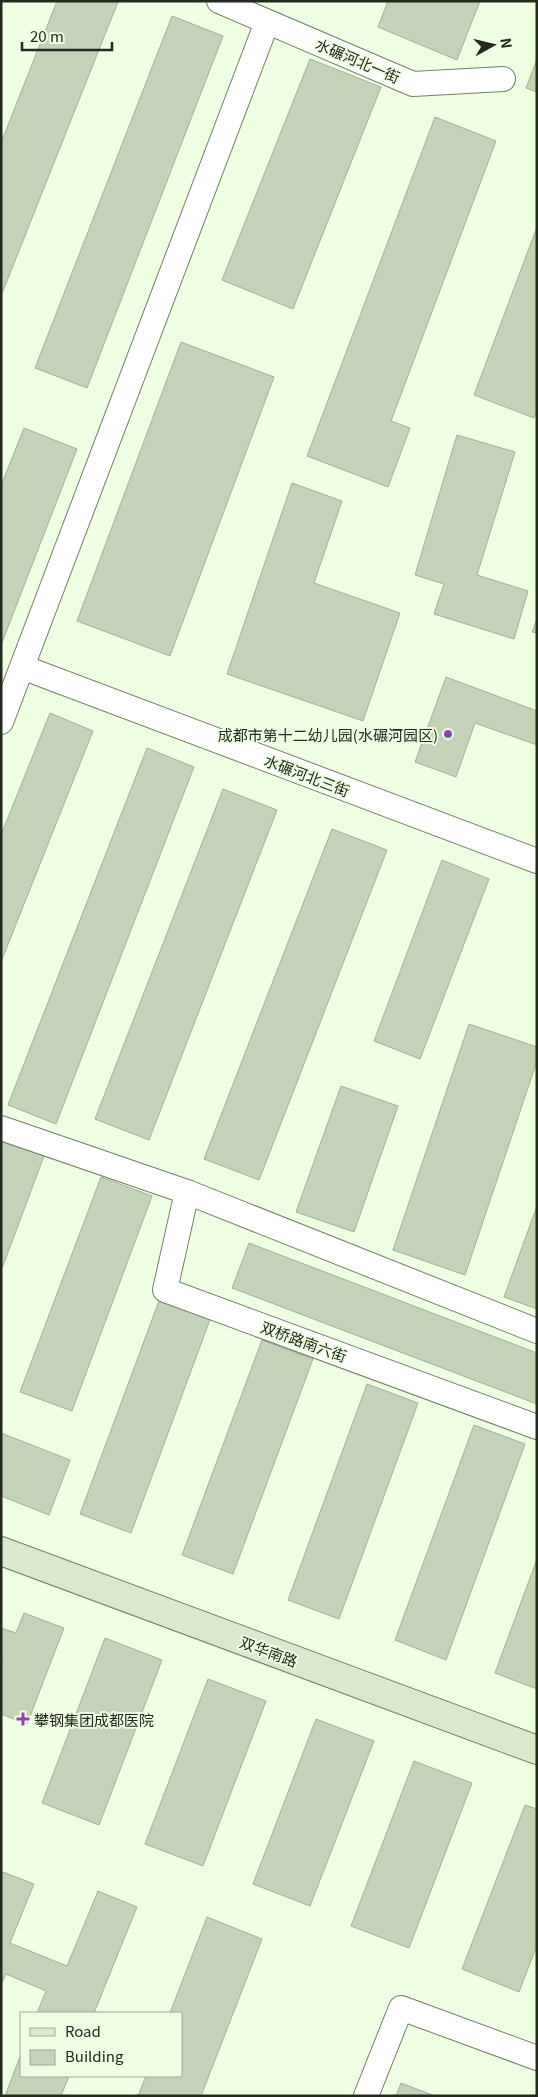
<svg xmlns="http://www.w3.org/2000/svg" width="538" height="2097" viewBox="0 0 538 2097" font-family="Georgia,'Noto Sans SC',serif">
  <rect width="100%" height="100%" fill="#efffe2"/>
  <path fill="#c4d3b7" stroke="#a2b196" d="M57 1 118 2 1 296V143Z
    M388 1H480L457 60 378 27Z
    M172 16 223 36 87 388 35 368Z
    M310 59 381 87 293 309 222 280Z
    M537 59V92L526 88Z
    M435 117 496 141 391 421 410 428 388 487 307 456Z
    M537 227V410L534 418 474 395Z
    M181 342 274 377 170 656 77 621Z
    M24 428 77 449 1 645V486Z
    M457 435 515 452 477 575 528 591 514 639 434 614 444 584 415 575Z
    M292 483 342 501 314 583 400 613 363 721 227 674Z
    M537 619V633L532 632Z
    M446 677 537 711V745L475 723 456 777 415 762Z
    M50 713 93 731 1 962V835Z
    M147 748 194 767 56 1124 8 1105Z
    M223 789 277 810 149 1140 95 1119Z
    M332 829 387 850 259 1180 204 1159Z
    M442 860 489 879 420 1059 374 1041Z
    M469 1024 537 1047V1061L465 1275 393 1250Z
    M341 1086 398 1106 354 1232 296 1212Z
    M1 1140 44 1156 1 1271Z
    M101 1177 152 1196 72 1411 20 1392Z
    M537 1206V1309L504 1297Z
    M249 1243 537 1353V1404L232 1288Z
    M160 1298 211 1317 131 1533 80 1514Z
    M262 1340 313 1359 233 1574 182 1555Z
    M367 1384 418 1403 339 1619 288 1600Z
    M474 1425 525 1444 446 1660 395 1640Z
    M1 1433 70 1460 49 1515 1 1496Z
    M537 1559V1689L495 1673Z
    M24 1613 64 1628 27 1724 1 1714V1667L3 1662H1V1628L16 1633Z
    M105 1638 162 1660 99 1825 42 1803Z
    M208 1679 266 1701 203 1866 145 1844Z
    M316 1719 374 1741 310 1906 253 1884Z
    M414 1761 472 1783 409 1948 351 1926Z
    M525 1805 537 1809V1945L519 1992 462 1969Z
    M3 1872 34 1884 10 1943 67 1966 98 1891 137 1907 94 2013H37L46 1991 6 1974 1 1985V1877Z
    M207 1917 262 1939 201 2096H138L146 2076H181V2013H170Z
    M21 2054V2076H69L61 2096H5Z
    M401 2083 435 2096H396Z"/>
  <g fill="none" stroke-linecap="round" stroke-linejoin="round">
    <defs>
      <path id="street" d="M219 1 413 84 503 79
        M22 667 537 861
        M1 722 267 22
        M1 1128 187 1192 537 1331
        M187 1192 165 1290 537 1427
        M366 2096 401 2008 537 2058"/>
      <path id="secondary" d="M1 1551 537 1750"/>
    </defs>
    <use href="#street" stroke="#717f66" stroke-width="26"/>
    <use href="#secondary" stroke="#717f66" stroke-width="30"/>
    <use href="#street" stroke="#fff" stroke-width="24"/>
    <use href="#secondary" stroke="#dae8cc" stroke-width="28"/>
  </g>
  <g fill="#8b43b5" stroke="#efffe2" stroke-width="2">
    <circle cx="448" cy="734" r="5"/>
    <path d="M20.5 1711.5h5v5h5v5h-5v5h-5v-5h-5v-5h5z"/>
  </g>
  <g text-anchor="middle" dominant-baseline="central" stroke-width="4" stroke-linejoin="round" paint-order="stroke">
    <g font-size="15" fill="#23291e" stroke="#efffe2">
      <text transform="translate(358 60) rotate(23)">水碾河北一街</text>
      <text transform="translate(307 775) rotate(21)">水碾河北三街</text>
      <text transform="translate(304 1341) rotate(20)">双桥路南六街</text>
      <text transform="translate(269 1651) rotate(20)">双华南路</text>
    </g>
    <g font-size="15" fill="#23291e" stroke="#efffe2" text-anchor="end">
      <text x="438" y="734">成都市第十二幼儿园(水碾河园区)</text>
      <text x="34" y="1719" text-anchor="start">攀钢集团成都医院</text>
    </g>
  </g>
  <rect width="538" height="2097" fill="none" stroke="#23291e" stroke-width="5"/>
  <rect x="20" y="2012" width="162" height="65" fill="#efffe2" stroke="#9da994"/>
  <rect x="30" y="2028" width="25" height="8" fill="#dae8cc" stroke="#9da994"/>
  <text x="65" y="2037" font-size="15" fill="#23291e">Road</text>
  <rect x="30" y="2050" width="25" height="15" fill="#c4d3b7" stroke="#9da994"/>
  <text x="65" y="2062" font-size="15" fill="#23291e">Building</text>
  <g transform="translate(493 45) rotate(82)" stroke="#efffe2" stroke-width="4" paint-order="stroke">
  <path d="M0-4L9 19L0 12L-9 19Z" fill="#23291e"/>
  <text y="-8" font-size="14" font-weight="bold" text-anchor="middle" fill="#23291e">N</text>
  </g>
  <path d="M22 42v8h90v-8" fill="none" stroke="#23291e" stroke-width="2.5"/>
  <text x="30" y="42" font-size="15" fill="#23291e" stroke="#efffe2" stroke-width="4" paint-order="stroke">20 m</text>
</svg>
